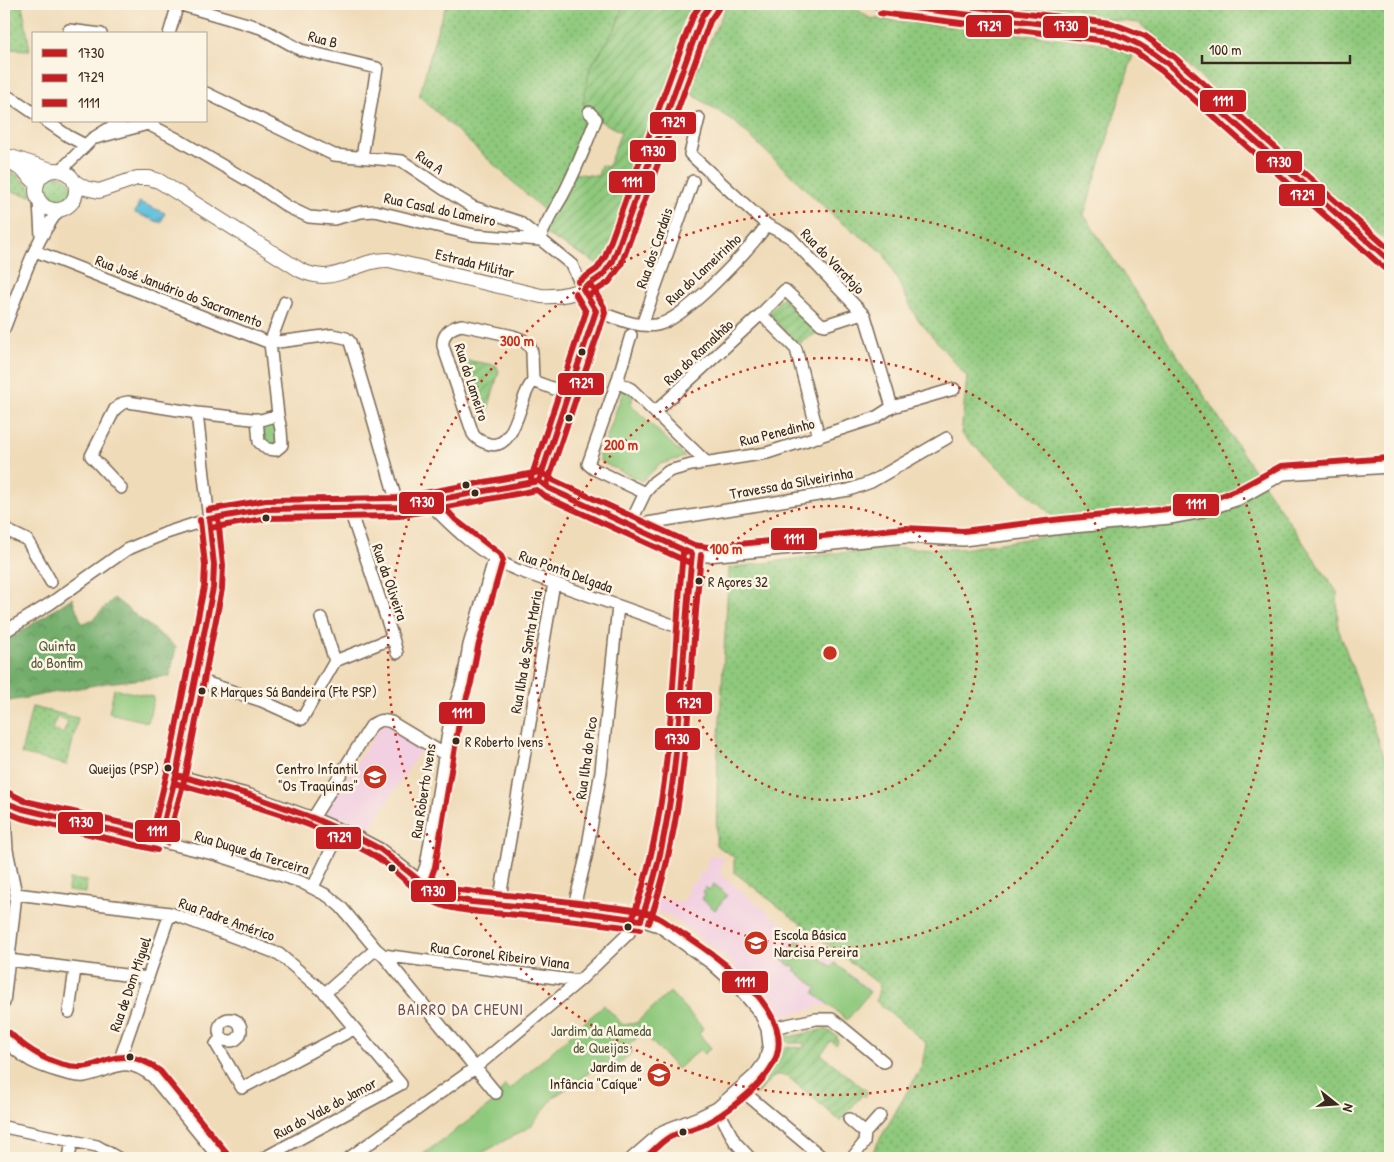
<svg xmlns="http://www.w3.org/2000/svg" width="1394" height="1162" viewBox="0 0 1394 1162" font-family="'Patrick Hand',sans-serif">
  <defs>
    <pattern id="grass-dots" width="8" height="8" patternUnits="userSpaceOnUse" patternTransform="scale(1.25)"><rect width="8" height="8" fill="#8fc97d"/><path d="M2 2h.1M6 6h.1" fill="none" stroke="#76a366" stroke-width="1.8" stroke-linecap="round"/></pattern>
    <pattern id="forest-crowns" width="20" height="18" patternUnits="userSpaceOnUse" patternTransform="scale(1.25)"><rect width="20" height="18" fill="#73ad6c"/><path d="M2 6a3 3 0 1 1 6 0M12 15a3 3 0 1 1 6 0" fill="none" stroke="#608d58"/></pattern>
    <pattern id="garden-furrows" width="10" height="10" patternUnits="userSpaceOnUse" patternTransform="scale(1.25)"><rect width="10" height="10" fill="#8fc97d"/><path d="M-1 1l2-2M0 10L10 0M9 11l2-2" fill="none" stroke="#76a366"/></pattern>
    <pattern id="water-waves" width="16" height="10" patternUnits="userSpaceOnUse" patternTransform="scale(1.25)"><rect width="16" height="10" fill="#5dbfdc"/><path d="M0 5q4-4 8 0t8 0" fill="none" stroke="#4e9bb2"/></pattern>
  </defs>
  <rect width="100%" height="100%" fill="#fcf5e5"/>
  <filter id="ink" filterUnits="userSpaceOnUse"><feTurbulence type="fractalNoise" baseFrequency=".02" numOctaves="2"/><feDisplacementMap in="SourceGraphic" scale="10" xChannelSelector="R" yChannelSelector="G"/><feConvolveMatrix kernelMatrix="1 2 1 2 8 2 1 2 1" color-interpolation-filters="sRGB"/></filter>
  <filter id="wash" filterUnits="userSpaceOnUse"><feTurbulence type="fractalNoise" baseFrequency=".0096" numOctaves="4" result="noise"/><feDisplacementMap in="SourceGraphic" scale="20" xChannelSelector="R" yChannelSelector="G"/><feGaussianBlur stdDeviation="1.12" result="paint"/><feColorMatrix in="noise" values="0 0 0 0 0 0 0 0 0 0 0 0 0 0 0 0 0 1.4 0 .05"/><feComposite in="paint" operator="in"/></filter>
  <g filter="url(#wash)">
    <rect width="100%" height="100%" fill="#f0dbb9"/>
    <path fill="#f2cfe1" d="M387 725 423 747 367 832 332 819 328 816 327 812 328 807 378 730 383 726Z
      M709 855 724 858 720 876 724 877 771 915 871 990 847 1020 827 1003 823 1007 819 1004 816 1008 796 1013 795 1015 793 1014 778 1017 755 985 753 986 732 969 735 965 679 922 672 920 673 916 659 913 654 903 655 897 684 903 691 882 697 883 700 872 705 873Z"/>
    <path fill="url(#grass-dots)" stroke="#657a4e" fill-rule="evenodd" d="M4 4H22L30 50 4 49Z
      M447 4H624L615 29 590 68 589 112 584 152 550 216 419 96 438 27Z
      M727 4H850L869 18 1094 42 1134 52 1084 215 1251 466 1337 592 1338 628 1390 772V1158H869L922 1066 926 1043 876 1001 880 985 734 872V857L716 845 718 753 729 568 837 553 904 548 963 549 1051 535 1056 519 961 434 967 377 916 317 883 252 838 220 735 122 687 91Z
      M980 4H1390V244L1139 23Z
      M6 167 29 185 32 196 4 190V168Z
      M42 190a15 15 0 1 1 30 0a15 15 0 1 1-30 0Z
      M32 707 78 718 67 765 21 754ZM57 717 68 722 63 734 52 729Z
      M69 879 87 881 86 893 68 891Z"/>
    <path fill="url(#forest-crowns)" stroke="#576c45" d="M72 598 82 624 93 619 114 598 176 647 170 676 106 683 4 702V643Z"/>
    <path fill="#8fc97d" stroke="#657a4e" d="M625 390 633 397 631 405 685 457 660 464 642 481 601 462 599 455 601 454 622 394 620 392Z
      M275 422 278 442 274 446 267 445 264 438 262 424Z
      M114 689 154 697 148 722 109 713Z
      M714 884 727 895 715 910 702 899 705 894 703 892 706 887 709 890Z
      M798 940 831 967 835 963 870 992 847 1020 814 993 817 988 794 970 796 968 792 965 790 966 782 959Z
      M670 992 703 1028 699 1034 711 1048 704 1054 700 1049 677 1069 643 1032 628 1046 633 1052 612 1070 604 1062 553 1098 531 1126 473 1158H418L494 1102 505 1085 509 1090 604 1005 623 1025 636 1023Z"/>
    <path fill="url(#garden-furrows)" stroke="#657a4e" d="M624 4H706L605 268 542 232 572 173 598 176 601 165 608 167 621 132 596 119 583 104 590 68 615 29Z
      M784 296 791 301 785 302 807 324 816 325 823 329 797 345 768 313Z
      M463 360 496 365 499 371 486 417 482 418Z
      M825 1029 837 1036 838 1042 836 1045 831 1041 821 1054 868 1092 864 1097 862 1095 840 1121 787 1076C773 1071 766 1085 758 1094L753 1093 751 1088 770 1065 776 1050 781 1052 783 1047 804 1048V1043H790L776 1036 778 1033 781 1031 790 1037Z"/>
    <path fill="url(#water-waves)" stroke="#4c747d" d="M139 202 165 213 161 223 135 213Z"/>
  </g>
  <g filter="url(#ink)">
    <g fill="none" stroke-linecap="round" stroke-linejoin="round">
      <defs>
        <path id="minor" d="M178 4 261 28 301 50 377 68 362 157
          M69 30 101 34
          M169 34 178 4
          M206 93 334 155 402 161 442 188 473 207 519 222 572 265 583 289 596 311 539 481
          M4 95 15 100 34 113
          M699 118 690 154 767 225 790 237 865 316 892 407
          M46 121 68 136 85 145
          M92 139 148 124 177 139 259 187 288 207 309 217 334 219 361 212 375 211 474 235 540 240C544 223 555 210 563 195 576 170 586 145 596 119L589 112
          M61 170 92 139 121 121
          M39 201 41 236
          M35 251 270 343 332 335 346 338 350 342 371 412 398 507
          M596 311C614 317 637 328 656 325 684 321 749 249 767 225
          M761 314 796 349 819 437
          M462 325 513 336 523 340 530 347 532 352 533 381C531 384 528 388 527 391 519 406 513 454 486 443 480 441 476 439 473 434L443 346C442 334 451 327 462 325Z
          M642 325 693 181
          M4 329C19 291 33 242 59 210
          M533 381 568 394
          M617 382 631 335
          M655 412 761 314 785 290 821 324 825 325 862 313
          M257 419 259 442 267 449 276 450 282 445 281 430 278 415
          M121 488 91 456 115 409 123 403 128 402 197 413 261 420 278 415 270 343 285 302
          M645 493 594 469 588 464 617 382 631 389 706 462
          M427 501C455 530 480 554 517 570L684 629
          M629 526 645 493 654 482 669 471 691 465 767 453 875 418 892 407 954 389
          M629 526 849 490 871 482 947 438
          M4 529 27 540 51 582
          M321 618 335 661
          M4 632 51 603 126 550 166 533 209 519 267 509 398 507 539 481 548 488 692 554 708 556 906 537 963 540 1063 528 1170 518 1197 513 1239 499 1283 474 1390 467
          M393 638 397 653
          M195 679 262 701 302 719 335 661 393 638 349 508
          M176 775 250 795 313 818 359 838 380 849 430 889 446 897 472 902 573 911 641 920 659 926 711 963 739 988 760 1013 767 1029 769 1045 765 1061 755 1075 717 1108 699 1117 663 1131 632 1158
          M4 800 9 804 23 809 217 855 301 882 328 896 341 907 376 949
          M4 801 7 850 16 894 4 1003
          M313 818 371 726C378 720 382 719 391 722L444 754
          M159 841 176 775 213 588 214 565 197 413
          M420 881 426 866 450 721 463 681 469 645 494 560
          M313 887 341 830
          M16 894 170 913 279 954 325 993 401 1084 264 1158
          M499 903 554 583
          M573 911 586 857 601 771 618 606
          M641 920C670 848 674 771 680 695 683 648 687 601 692 554
          M383 955 496 1093
          M9 960 148 978
          M579 981 629 933
          M325 993 376 949 383 955 579 981 475 1068 349 1158
          M69 1012 75 969
          M219 1030a11 11 0 1 1 22 0a11 11 0 1 1-22 0Z
          M767 1029 816 1019H832L884 1062
          M221 1038 216 1044 242 1088 354 1029
          M4 1039C12 1047 21 1055 31 1061 41 1066 73 1078 84 1076 114 1071 122 1053 153 1077L219 1158
          M118 1065 170 913
          M740 1089 823 1158
          M717 1108 735 1142 750 1158
          M849 1119 865 1133
          M4 1127 97 1146 118 1158
          M69 1158 72 1140
          M852 1158 864 1143 865 1133 880 1116"/>
        <path id="tertiary" d="M881 4 1109 32C1136 39 1147 47 1168 64L1390 261
          M4 157H11L51 170
          M9 161 25 172 37 184
          M36 190a20 20 0 1 1 40 0a20 20 0 1 1-40 0Z
          M75 182 85 188 99 191 137 178H149L159 181 300 270C336 288 354 259 389 260L541 296C571 298 596 287 613 261L683 67 702 17 711 4"/>
      </defs>
      <use href="#minor" stroke="#7a6854" stroke-width="14"/>
      <use href="#tertiary" stroke="#7a6854" stroke-width="16"/>
      <use href="#minor" stroke="#fff" stroke-width="11"/>
      <use href="#tertiary" stroke="#fff" stroke-width="14"/>
      <defs>
        <path id="bus-1" d="M881 4 1109 32C1132 39 1150 49 1168 64L1390 261
          M583 289 603 275 613 261 702 17 711 4
          M539 481 596 311 583 289
          M209 519 267 509 398 507 539 481 548 488 692 554
          M176 775 250 795 313 818 359 838 380 849 430 889 446 897 472 902 573 911 641 920
          M4 800 9 804 23 809 159 841
          M159 841 176 775 213 588 214 565 209 519
          M641 920C683 804 679 676 692 554"/>
        <path id="bus-2" d="M880 13 1107 41 1136 52 1162 71 1384 268
          M588 296 609 282 621 265 710 21 718 9
          M547 484 605 313 604 307 591 285
          M210 528 268 518 399 516 537 490 544 496 688 562
          M174 783C241 802 312 820 373 855 398 869 416 897 444 906 470 913 500 913 527 916 565 919 602 924 640 929
          M4 811 21 818 157 850
          M167 843 185 777 222 589 223 565 218 518
          M649 923C691 805 688 678 701 555"/>
        <path id="bus-3" d="M951 4 1111 23 1145 36 1174 57 1390 250
          M578 282 597 269 605 257 675 64 694 14 701 4
          M531 478 586 312 575 293
          M433 495 456 520 500 554 503 560 478 647 471 683 459 723 435 867 431 878 446 886 458 890C504 895 549 899 594 905 610 907 627 908 643 912 659 915 672 927 686 936 721 959 802 1016 772 1066 759 1088 726 1114 703 1125 692 1130 679 1132 668 1138 660 1143 652 1152 645 1158
          M208 510 266 500 397 498 540 472 553 480 694 545 708 547 905 528 963 531 1062 519 1169 509 1195 505 1235 491 1281 466 1389 458
          M9 793 25 801 161 832
          M151 839 167 773 204 587 205 565 200 520
          M633 917C674 802 671 674 683 553
          M10 1033C27 1050 56 1068 81 1067 90 1067 99 1063 107 1060 127 1053 144 1058 160 1071L226 1152"/>
      </defs>
      <use href="#bus-1" stroke="#fcf5e5" stroke-width="10"/>
      <use href="#bus-2" stroke="#fcf5e5" stroke-width="10"/>
      <use href="#bus-3" stroke="#fcf5e5" stroke-width="10"/>
      <use href="#bus-1" stroke="#c61d23" stroke-width="6"/>
      <use href="#bus-2" stroke="#c61d23" stroke-width="6"/>
      <use href="#bus-3" stroke="#c61d23" stroke-width="6"/>
    </g>
  </g>
  <g fill="none" stroke="#c8321e" stroke-width="2.5" stroke-dasharray="2.5 5">
    <circle cx="830" cy="653" r="147"/>
    <circle cx="830" cy="653" r="295"/>
    <circle cx="830" cy="653" r="442"/>
  </g>
  <defs>
    <symbol id="school-disc" viewBox="-11 -11 22 22"><circle r="9.5" fill="#c8321e" stroke="#fcf5e5"/><path d="M0-5L7-2L0 1L-7-2ZM-4 1L0 2.5L4 1V4Q0 6-4 4Z" fill="#fff"/></symbol>
  </defs>
  <g fill-rule="evenodd">
    <use href="#school-disc" x="361" y="763" width="28" height="28"/>
    <use href="#school-disc" x="742" y="929" width="28" height="28"/>
    <use href="#school-disc" x="645" y="1061" width="28" height="28"/>
  </g>
  <g fill="#3b2a1e" stroke="#fcf5e5" stroke-width="2">
    <circle cx="582" cy="352" r="4.5"/>
    <circle cx="569" cy="418" r="4.5"/>
    <circle cx="466" cy="485" r="4.5"/>
    <circle cx="475" cy="493" r="4.5"/>
    <circle cx="266" cy="518" r="4.5"/>
    <circle cx="699" cy="581" r="4.5"/>
    <circle cx="202" cy="691" r="4.5"/>
    <circle cx="456" cy="741" r="4.5"/>
    <circle cx="168" cy="768" r="4.5"/>
    <circle cx="392" cy="868" r="4.5"/>
    <circle cx="628" cy="927" r="4.5"/>
    <circle cx="130" cy="1057" r="4.5"/>
    <circle cx="683" cy="1132" r="4.5"/>
  </g>
  <g text-anchor="middle" dominant-baseline="central" stroke-width="5" stroke-linejoin="round" paint-order="stroke">
    <g font-size="14" fill="#3b2a1e" stroke="#fcf5e5" text-anchor="start">
      <text x="708" y="581">R Açores 32</text>
      <text x="211" y="691">R Marques Sá Bandeira (Fte PSP)</text>
      <text x="465" y="741">R Roberto Ivens</text>
      <text x="159" y="768" text-anchor="end">Queijas (PSP)</text>
    </g>
    <g font-size="15" fill="#3b2a1e" stroke="#fcf5e5">
      <text transform="translate(323 39) rotate(15)">Rua B</text>
      <text transform="translate(430 162) rotate(35)">Rua A</text>
      <text transform="translate(440 209) rotate(12)">Rua Casal do Lameiro</text>
      <text transform="translate(654 248) rotate(-71)">Rua dos Cardais</text>
      <text transform="translate(833 261) rotate(46)">Rua do Varatojo</text>
      <text transform="translate(475 263) rotate(14)">Estrada Militar</text>
      <text transform="translate(703 269) rotate(-43)">Rua do Lameirinho</text>
      <text transform="translate(179 291) rotate(21)">Rua José Januário do Sacramento</text>
      <text transform="translate(698 352) rotate(-43)">Rua do Ramalhão</text>
      <text transform="translate(472 382) rotate(72)">Rua do Lameiro</text>
      <text transform="translate(777 432) rotate(-14)">Rua Penedinho</text>
      <text transform="translate(791 483) rotate(-10)">Travessa da Silveirinha</text>
      <text transform="translate(566 571) rotate(20)">Rua Ponta Delgada</text>
      <text transform="translate(390 582) rotate(71)">Rua da Oliveira</text>
      <text transform="translate(526 652) rotate(-80)">Rua Ilha de Santa Maria</text>
      <text transform="translate(586 758) rotate(-82)">Rua Ilha do Pico</text>
      <text transform="translate(423 791) rotate(-81)">Rua Roberto Ivens</text>
      <text transform="translate(252 852) rotate(17)">Rua Duque da Terceira</text>
      <text transform="translate(227 919) rotate(20)">Rua Padre Américo</text>
      <text transform="translate(500 955) rotate(7)">Rua Coronel Ribeiro Viana</text>
      <text transform="translate(130 984) rotate(-71)">Rua de Dom Miguel</text>
      <text transform="translate(325 1108) rotate(-28)">Rua do Vale do Jamor</text>
    </g>
    <g font-size="15" fill="#545a3a" stroke="#fcf5e5">
      <text x="57" y="645">Quinta<tspan x="57" dy="17">do Bonfim</tspan></text>
      <text x="601" y="1030">Jardim da Alameda<tspan x="601" dy="17">de Queijas</tspan></text>
    </g>
    <g font-size="15" fill="#3b2a1e" stroke="#fcf5e5" text-anchor="end">
      <text x="358" y="768">Centro Infantil<tspan x="358" dy="17">"Os Traquinas"</tspan></text>
      <text x="774" y="934" text-anchor="start">Escola Básica<tspan x="774" dy="17">Narcisa Pereira</tspan></text>
      <text x="642" y="1066">Jardim de<tspan x="642" dy="17">Infância "Caíque"</tspan></text>
    </g>
    <g font-size="16" letter-spacing="1" fill="#6c505b" stroke="#fcf5e5">
      <text x="461" y="1009">BAIRRO DA CHEUNI</text>
    </g>
  </g>
  <circle cx="830" cy="653" r="8" fill="#c8321e" stroke="#fcf5e5" stroke-width="2.5"/>
  <g font-size="15" text-anchor="middle" font-weight="bold" fill="#c8321e" stroke="#fcf5e5" stroke-width="5" stroke-linejoin="round" paint-order="stroke">
    <text x="517" y="346">300 m</text>
    <text x="621" y="450">200 m</text>
    <text x="726" y="554">100 m</text>
  </g>
  <g stroke="#fcf5e5" stroke-width="2">
    <rect x="965" y="14" width="48" height="24" rx="5" fill="#c61d23"/>
    <rect x="1042" y="15" width="47" height="24" rx="5" fill="#c61d23"/>
    <rect x="1199" y="89" width="48" height="24" rx="5" fill="#c61d23"/>
    <rect x="649" y="111" width="48" height="24" rx="5" fill="#c61d23"/>
    <rect x="629" y="139" width="48" height="24" rx="5" fill="#c61d23"/>
    <rect x="1255" y="150" width="48" height="24" rx="5" fill="#c61d23"/>
    <rect x="608" y="170" width="48" height="24" rx="5" fill="#c61d23"/>
    <rect x="1278" y="183" width="48" height="24" rx="5" fill="#c61d23"/>
    <rect x="557" y="372" width="48" height="24" rx="5" fill="#c61d23"/>
    <rect x="398" y="491" width="47" height="24" rx="5" fill="#c61d23"/>
    <rect x="1172" y="493" width="48" height="24" rx="5" fill="#c61d23"/>
    <rect x="770" y="527" width="48" height="24" rx="5" fill="#c61d23"/>
    <rect x="665" y="691" width="48" height="24" rx="5" fill="#c61d23"/>
    <rect x="438" y="701" width="48" height="24" rx="5" fill="#c61d23"/>
    <rect x="654" y="727" width="47" height="24" rx="5" fill="#c61d23"/>
    <rect x="57" y="811" width="47" height="24" rx="5" fill="#c61d23"/>
    <rect x="134" y="819" width="47" height="24" rx="5" fill="#c61d23"/>
    <rect x="315" y="826" width="47" height="24" rx="5" fill="#c61d23"/>
    <rect x="410" y="879" width="47" height="24" rx="5" fill="#c61d23"/>
    <rect x="721" y="970" width="48" height="24" rx="5" fill="#c61d23"/>
  </g>
  <g font-size="14" text-anchor="middle" font-weight="bold" fill="#fff">
    <text x="989" y="31">1729</text>
    <text x="1066" y="31">1730</text>
    <text x="1223" y="106">1111</text>
    <text x="673" y="127">1729</text>
    <text x="653" y="156">1730</text>
    <text x="1279" y="167">1730</text>
    <text x="632" y="187">1111</text>
    <text x="1302" y="200">1729</text>
    <text x="581" y="388">1729</text>
    <text x="422" y="507">1730</text>
    <text x="1196" y="509">1111</text>
    <text x="794" y="544">1111</text>
    <text x="689" y="708">1729</text>
    <text x="462" y="718">1111</text>
    <text x="677" y="744">1730</text>
    <text x="81" y="827">1730</text>
    <text x="157" y="836">1111</text>
    <text x="339" y="842">1729</text>
    <text x="433" y="896">1730</text>
    <text x="745" y="987">1111</text>
  </g>
  <rect width="1394" height="1162" fill="none" stroke="#fcf5e5" stroke-width="20"/>
  <rect x="32" y="32" width="175" height="90" fill="#fcf5e5" stroke="#afa495"/>
  <rect x="42" y="49" width="25" height="8" fill="#c61d23" stroke="#afa495"/>
  <text x="78" y="58" font-size="15" fill="#3b2a1e">1730</text>
  <rect x="42" y="74" width="25" height="8" fill="#c61d23" stroke="#afa495"/>
  <text x="78" y="82" font-size="15" fill="#3b2a1e">1729</text>
  <rect x="42" y="99" width="25" height="8" fill="#c61d23" stroke="#afa495"/>
  <text x="78" y="108" font-size="15" fill="#3b2a1e">1111</text>
  <g transform="translate(1336 1104) rotate(107)" stroke="#fcf5e5" stroke-width="4" paint-order="stroke">
  <path d="M0-4L9 19L0 12L-9 19Z" fill="#3b2a1e"/>
  <text y="-8" font-size="14" font-weight="bold" text-anchor="middle" fill="#3b2a1e">N</text>
  </g>
  <path d="M1202 55v8h148v-8" fill="none" stroke="#3b2a1e" stroke-width="2.5"/>
  <text x="1209" y="55" font-size="15" fill="#3b2a1e" stroke="#fcf5e5" stroke-width="4" paint-order="stroke">100 m</text>
</svg>
